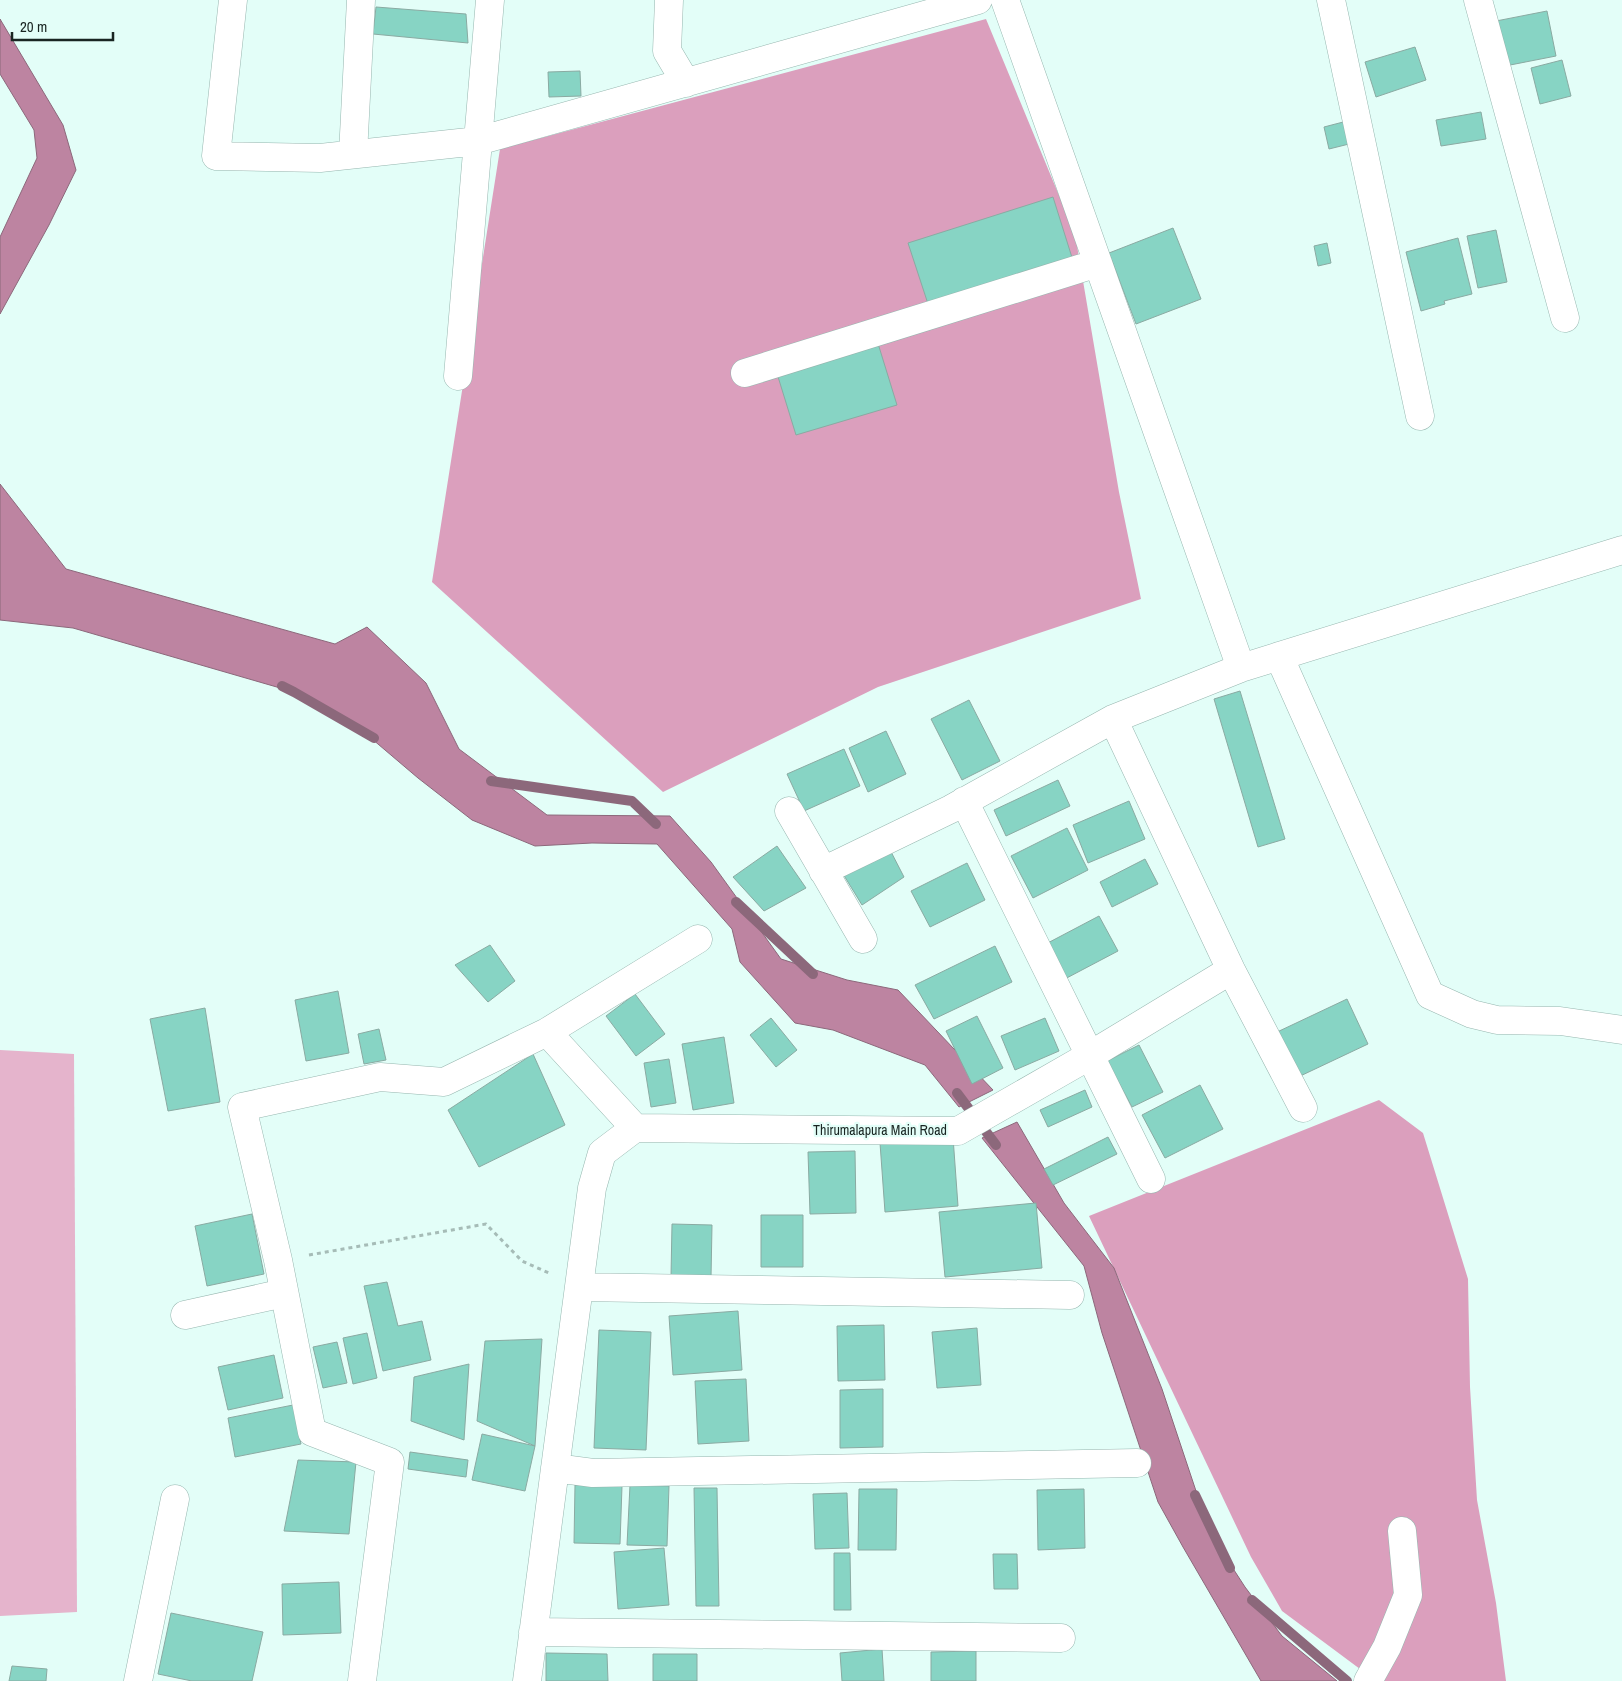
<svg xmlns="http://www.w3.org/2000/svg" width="1622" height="1681" viewBox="0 0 1622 1681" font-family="'Archivo Narrow',sans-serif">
  <rect width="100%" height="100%" fill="#e3fef8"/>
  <path fill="#e5b4cc" d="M0 1050 74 1054 77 1612 0 1616Z"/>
  <path fill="#db9fbd" d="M986 19 1075 234 1119 492 1141 599 878 687 663 792 432 582 500 149Z
    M1379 1100 1423 1133 1468 1279 1470 1387 1477 1500 1496 1603 1506 1681H1384L1360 1669 1282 1611 1251 1557 1089 1216Z"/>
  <path fill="#bd84a1" stroke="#8c687b" d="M0 19 63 125 76 170 49 225 0 314V237L37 158 34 130 0 74Z
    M0 484 66 569 335 644 367 627 426 683 459 749 547 815 670 816 711 862 781 959 847 980 898 990 993 1090 959 1107 925 1065 833 1030 795 1023 740 962 732 929 657 844 592 843 535 846 472 820 418 778 365 733 294 692 73 628 0 620Z
    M1017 1122 1064 1203 1114 1268 1162 1389 1210 1533 1245 1587 1282 1636 1337 1681H1261L1183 1547 1158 1502 1102 1333 1084 1266 982 1138Z"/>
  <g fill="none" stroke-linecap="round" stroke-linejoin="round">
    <path stroke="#8c687b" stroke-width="10" d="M282 686 294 692 374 738
      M491 781 632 801 656 824
      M736 902 813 974
      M957 1093 996 1145
      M1195 1495 1230 1568
      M1252 1600 1347 1681"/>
  </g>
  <path fill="#87d4c4" stroke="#8aaaa2" d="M376 7 466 14 468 43 373 34Z
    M1547 11 1556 56 1500 67 1491 22Z
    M1415 47 1426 80 1376 97 1365 62Z
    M1562 60 1571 96 1540 104 1531 68Z
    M580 71 581 96 549 97 548 72Z
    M1481 112 1486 139 1441 146 1436 120Z
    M1347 121 1353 143 1329 149 1324 127Z
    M1053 197 1075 267 931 313 908 243Z
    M1173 228 1201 299 1136 324 1109 253Z
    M1496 230 1507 282 1478 288 1467 236Z
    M1458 238 1472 294 1444 301 1445 304 1421 311 1406 252Z
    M1327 243 1331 263 1318 266 1314 246Z
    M876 337 897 405 796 435 775 367Z
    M1240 691 1285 839 1258 847 1214 699Z
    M969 700 1000 761 962 780 931 719Z
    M886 731 906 774 868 792 849 748Z
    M844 749 860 786 804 811 787 774Z
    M1058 780 1070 806 1006 836 994 810Z
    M1129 801 1145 839 1088 863 1073 825Z
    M1067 828 1088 870 1033 898 1011 856Z
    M777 846 806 888 764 911 733 877Z
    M888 846 904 877 862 905 840 869Z
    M1145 859 1158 884 1112 907 1100 882Z
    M967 863 985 900 930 927 911 891Z
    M1099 916 1118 951 1061 981 1042 946Z
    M490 945 515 981 488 1002 455 965Z
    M995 946 1012 982 934 1019 915 985Z
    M338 991 349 1053 306 1061 295 1000Z
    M635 994 665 1034 636 1056 606 1016Z
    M1347 999 1368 1044 1296 1078 1275 1033Z
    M205 1008 220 1102 168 1111 150 1019Z
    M977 1016 1003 1068 972 1084 946 1031Z
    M771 1018 797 1050 776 1067 750 1035Z
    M1045 1018 1059 1051 1015 1070 1001 1036Z
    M379 1029 386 1060 364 1064 358 1034Z
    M724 1037 734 1103 693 1110 682 1044Z
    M1139 1045 1163 1092 1132 1107 1107 1061Z
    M533 1054 565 1125 479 1167 448 1110Z
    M669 1059 676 1103 651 1107 644 1063Z
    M1200 1085 1223 1129 1165 1158 1142 1115Z
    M1085 1090 1092 1107 1048 1127 1040 1110Z
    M953 1137 958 1206 885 1212 880 1143Z
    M1108 1137 1117 1154 1053 1185 1044 1169Z
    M855 1151 856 1213 810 1214 808 1152Z
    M1036 1203 1042 1268 945 1277 939 1212Z
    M252 1214 264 1274 207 1286 195 1226Z
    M761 1215H803V1267H761Z
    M672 1224 712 1225 711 1278 671 1277Z
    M387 1282 398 1326 422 1321 431 1360 383 1371 364 1286Z
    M738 1311 742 1370 673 1375 669 1316Z
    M884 1325 885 1380 838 1381 837 1326Z
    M977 1328 981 1385 937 1388 932 1332Z
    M599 1330 651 1332 646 1450 594 1448Z
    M367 1333 377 1378 353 1384 343 1338Z
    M542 1339 535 1446 477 1421 485 1341Z
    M337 1342 347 1383 323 1388 313 1347Z
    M274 1355 283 1398 228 1410 218 1367Z
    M469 1364 464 1440 411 1421 414 1377Z
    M746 1379 749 1441 698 1444 695 1381Z
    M883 1389V1447L840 1448V1390Z
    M293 1405 301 1444 235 1457 228 1418Z
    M482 1434 535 1446 525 1491 472 1480Z
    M410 1452 468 1460 466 1477 408 1469Z
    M298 1460 356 1462 349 1534 284 1531Z
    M575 1485 622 1486 620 1544 574 1543Z
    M630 1485 669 1486 667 1546 627 1545Z
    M694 1488H717L719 1606H696Z
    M859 1489H897L896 1550H858Z
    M1084 1489 1085 1548 1038 1550 1037 1490Z
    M847 1493 849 1548 815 1549 813 1494Z
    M664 1548 669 1605 618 1609 614 1552Z
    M834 1553H850L851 1610H834Z
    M993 1554H1017L1018 1589H994Z
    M339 1582 341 1633 283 1635 282 1584Z
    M171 1613 263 1632 252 1681H192L158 1674Z
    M882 1649 884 1681H842L840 1653Z
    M976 1651V1681H931V1652Z
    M546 1653 607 1654 608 1681H546Z
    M653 1654H697V1681H653Z
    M12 1666 47 1669 46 1681H9Z"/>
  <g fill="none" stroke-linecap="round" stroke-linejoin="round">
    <defs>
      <path id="minor" d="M233 0 216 156 320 158 478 141 978 0
        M669 0 667 51 686 83
        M1005 0 1241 668
        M1331 0 1420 416
        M1478 0 1565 318
        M353 154 361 0
        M745 373 1098 263
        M458 376 490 0
        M1279 656 1430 995 1472 1014 1497 1020 1560 1021 1622 1030
        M1113 719 1231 970 1303 1108
        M964 801 1151 1179
        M789 811 863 939
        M823 871 951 809 1113 719 1241 668 1622 550
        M547 1032 698 939
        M635 1128 958 1131 1089 1056 1231 970
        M579 1287 1070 1295
        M185 1315 284 1293
        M555 1468 593 1473 1137 1463
        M533 1632 1061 1638
        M138 1681 175 1499
        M362 1681 390 1462 312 1432 278 1260 242 1107 380 1077 444 1082 547 1032 635 1128
        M527 1681 592 1188 602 1153 635 1128
        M1368 1681 1387 1647 1408 1595 1402 1531"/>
    </defs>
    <use href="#minor" stroke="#96b6af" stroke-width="29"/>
    <path stroke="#a6bcb7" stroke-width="3" stroke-dasharray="4 4" stroke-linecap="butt" d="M309 1255 486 1224 522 1261 549 1273"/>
    <use href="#minor" stroke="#fff" stroke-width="28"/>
  </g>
  <g text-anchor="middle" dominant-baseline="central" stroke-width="4.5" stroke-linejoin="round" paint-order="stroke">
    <g font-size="14" fill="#192522" stroke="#e3fef8">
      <text x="880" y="1130">Thirumalapura Main Road</text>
    </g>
  </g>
  <path d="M12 32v8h101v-8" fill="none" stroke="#192522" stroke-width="2.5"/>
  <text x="20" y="32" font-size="15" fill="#192522" stroke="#e3fef8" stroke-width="4" paint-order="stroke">20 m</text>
</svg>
